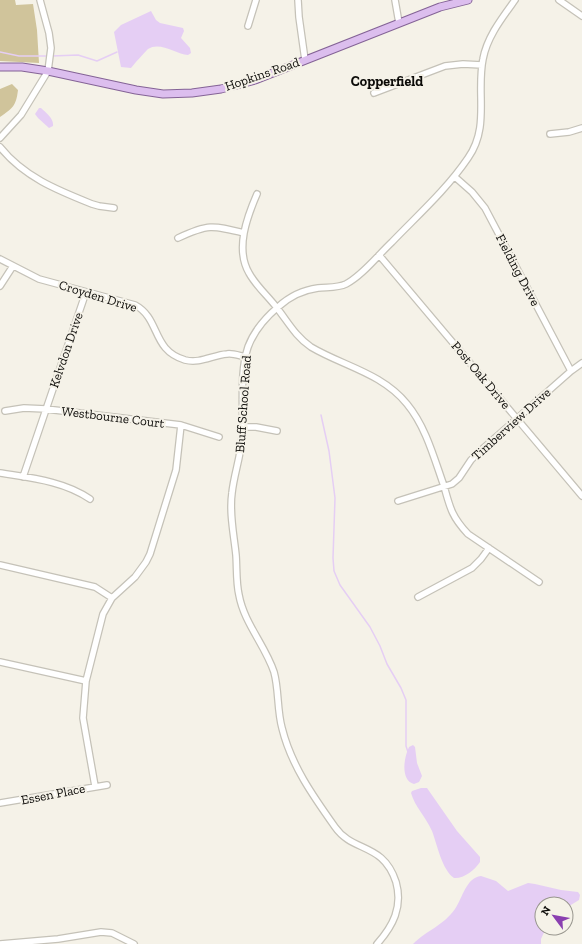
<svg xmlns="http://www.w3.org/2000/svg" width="582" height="944" viewBox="0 0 582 944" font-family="'Zilla Slab',serif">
  <rect width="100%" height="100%" fill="#f5f2e8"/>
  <path fill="#d0c49b" d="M0 0H15L16 5 33 4 37 30 39 63 0 61Z
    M12 84 18 90C16 106 13 108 0 117V89Z"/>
  <path fill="#e5cef4" d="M151 11 156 20 160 23 183 28 184 31 181 38 190 48 191 53 188 55C176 54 160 41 148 49 144 53 135 63 131 68L121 67 114 32 121 25Z
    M39 108H41C46 113 54 118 53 126L49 128 38 118 35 114Z
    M413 745 415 747 417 763 422 776 419 782 414 784C400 780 404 757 409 747Z
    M421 788H427L457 831 480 857V862C475 870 463 879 454 878 442 870 437 844 432 831 426 817 415 807 411 793L412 791Z
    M481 876 496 881 508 891 528 883 535 884 561 890 578 892 580 895 579 900 566 908V904H542V928H546L541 939V944H413C427 930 443 926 455 909 463 897 466 878 481 876Z"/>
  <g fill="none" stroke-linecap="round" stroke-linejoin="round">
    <path stroke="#e5cef4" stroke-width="1.5" d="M0 52 19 56H48
      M52 56 78 55 97 61 117 52
      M321 415 329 451 335 498 333 558 334 571 340 585 370 627 380 646 387 664 401 688 406 700V746L408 752"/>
    <defs>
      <path id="minor" d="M298 0 299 17 305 60
        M395 0 399 23
        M559 0 582 16
        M248 26 256 0
        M374 93 445 66 463 64 482 65
        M550 134 569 132 582 128
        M0 138 21 115 48 71 51 48 49 33 40 0
        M0 147C24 177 57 190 92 204L99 206 114 208
        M455 177 472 192 485 208 571 371
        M257 194C247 217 235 249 249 273 256 286 268 296 277 308 288 322 296 337 311 347 343 366 382 373 407 404 426 427 434 458 444 486 450 508 452 517 468 534L539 582
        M178 238C208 224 212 225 244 233
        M379 255 582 496
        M0 259 39 279 135 305C161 319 151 350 185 360 200 364 213 355 227 354 233 353 240 356 246 357
        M0 286 13 266
        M5 411 24 408 46 409 181 425 219 437
        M243 427H256L277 431
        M0 473C31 478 64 481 90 499
        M23 477 86 292
        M398 501 452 484 459 478 471 460 479 452 571 371 582 363
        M0 565 95 587 112 598
        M418 597 472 568 481 559 489 548
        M0 662 86 681
        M95 786 83 718 86 681 103 614 112 598 135 577 146 562 150 554 176 470 181 425
        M0 803 107 785
        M0 944 58 939 101 932 112 933 134 944
        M377 944C393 926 403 907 396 882 383 842 353 853 335 827 313 796 291 765 282 728 277 710 279 690 274 672 265 645 244 623 239 595 236 582 237 568 236 555 234 535 229 513 232 493 234 474 241 456 242 437 244 409 239 374 248 347 254 331 265 318 278 307 290 296 303 290 318 288 328 287 338 288 346 284 363 275 378 255 392 242 418 215 447 189 468 158 490 127 476 93 483 59 487 37 502 18 515 0"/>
      <path id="major" d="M0 67H22L48 71 136 90 163 94 192 93 221 89 255 80 440 7 468 0"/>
    </defs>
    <use href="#minor" stroke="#c5c2b8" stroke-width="8"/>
    <use href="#major" stroke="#846396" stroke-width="9"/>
    <use href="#minor" stroke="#fff" stroke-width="5.5"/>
    <use href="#major" stroke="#dcbeee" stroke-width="7"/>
  </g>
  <g text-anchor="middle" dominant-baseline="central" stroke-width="4" stroke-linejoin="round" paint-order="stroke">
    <g font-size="13" fill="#0c0b08" stroke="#f5f2e8">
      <text transform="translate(262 74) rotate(-19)">Hopkins Road</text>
      <text transform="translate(518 270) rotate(62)">Fielding Drive</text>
      <text transform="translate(98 296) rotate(17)">Croyden Drive</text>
      <text transform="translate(66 350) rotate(-71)">Kelvdon Drive</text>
      <text transform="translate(481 375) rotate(50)">Post Oak Drive</text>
      <text transform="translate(243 404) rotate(-86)">Bluff School Road</text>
      <text transform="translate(113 417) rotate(7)">Westbourne Court</text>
      <text transform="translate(511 424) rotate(-42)">Timberview Drive</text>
      <text transform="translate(53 794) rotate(-11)">Essen Place</text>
    </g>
    <g font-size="14" font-weight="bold" fill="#0c0b08" stroke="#f5f2e8">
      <text x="387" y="81">Copperfield</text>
    </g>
  </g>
  <g transform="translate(554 916) rotate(302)"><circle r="19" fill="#f5f2e8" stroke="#98968e"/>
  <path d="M0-3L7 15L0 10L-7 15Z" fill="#8a3fb0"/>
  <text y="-6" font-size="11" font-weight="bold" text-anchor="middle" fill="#0c0b08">N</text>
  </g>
</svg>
